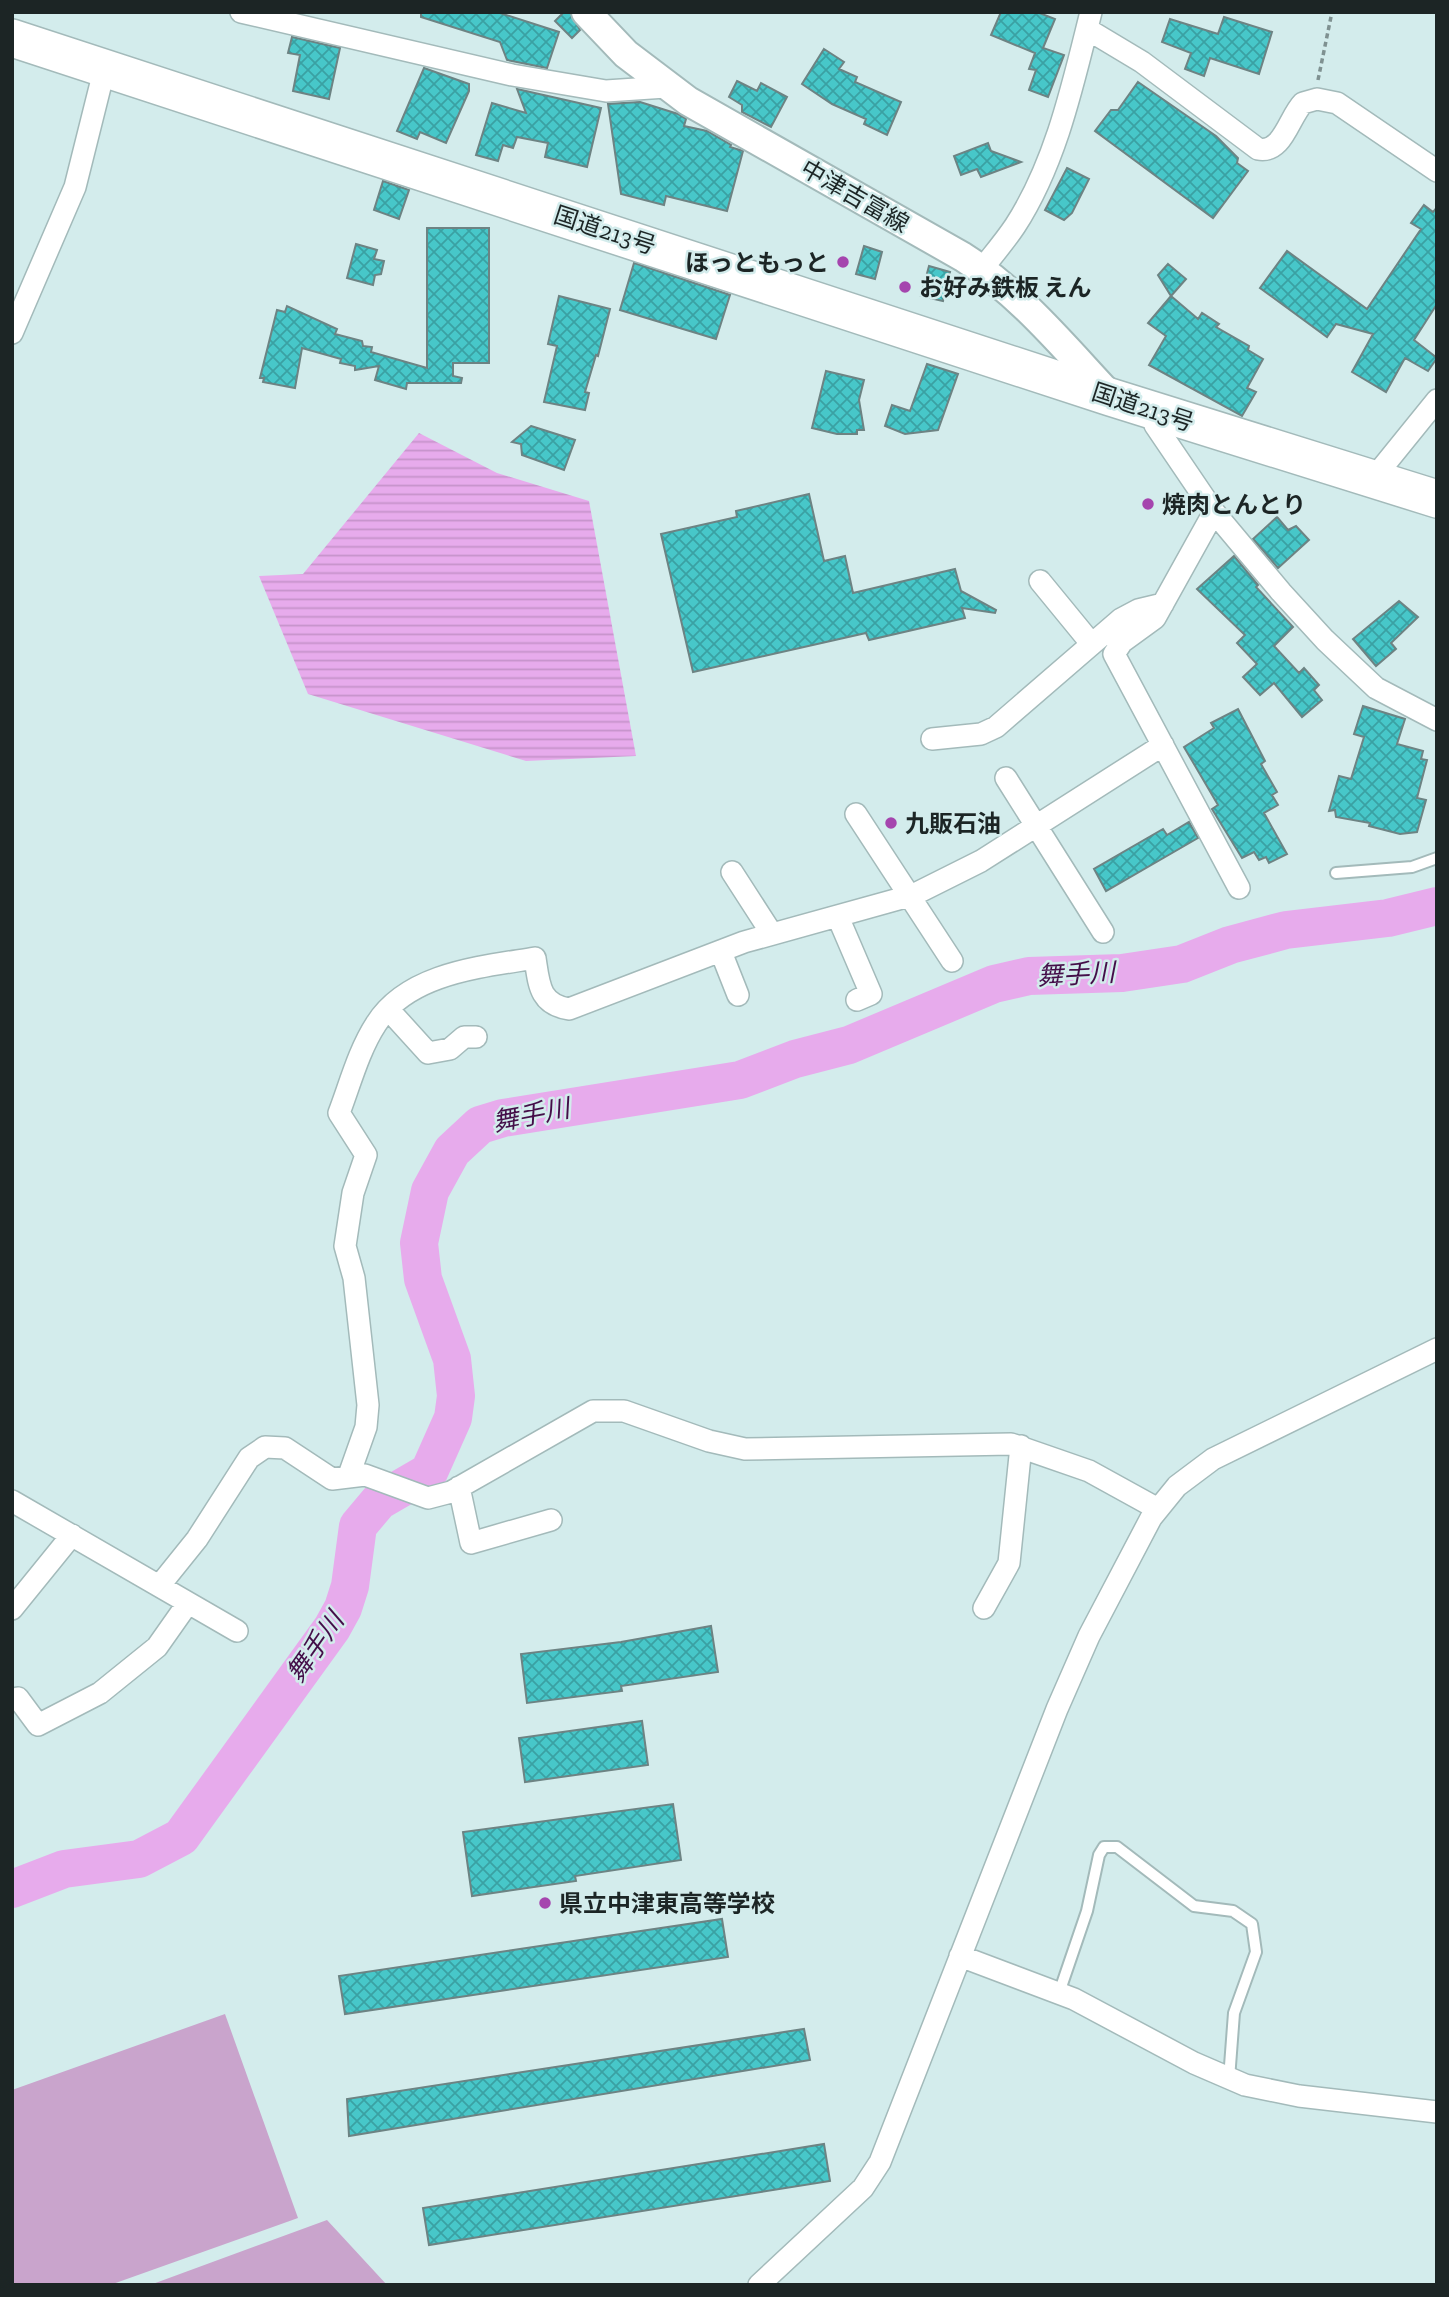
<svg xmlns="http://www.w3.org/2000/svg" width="1449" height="2297" viewBox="0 0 1449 2297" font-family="'Zilla Slab','Noto Sans JP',serif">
  <defs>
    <pattern id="water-rules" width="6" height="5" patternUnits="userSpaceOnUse" patternTransform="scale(1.75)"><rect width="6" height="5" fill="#e7abec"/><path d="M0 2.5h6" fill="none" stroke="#c693ca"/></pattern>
    <pattern id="building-cross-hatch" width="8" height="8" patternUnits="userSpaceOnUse" patternTransform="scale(1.75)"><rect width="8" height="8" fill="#47c7c9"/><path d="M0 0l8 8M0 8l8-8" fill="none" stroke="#3aa1a3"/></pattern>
  </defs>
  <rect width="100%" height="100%" fill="#d3ecec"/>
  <path fill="#c9a4cc" d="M225 2014 298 2218 110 2285H12V2090Z
    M327 2220 387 2285H150Z"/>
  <path fill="url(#water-rules)" d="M419 433 497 473 589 501 636 756 526 761 308 694 259 576 303 574Z"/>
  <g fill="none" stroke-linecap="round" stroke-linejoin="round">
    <path stroke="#e7abec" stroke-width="38" d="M12 1889 64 1869 139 1859 181 1837 332 1628 343 1608 350 1586 358 1526 379 1501 429 1472 453 1418 456 1396 452 1359 423 1279 419 1243 430 1191 452 1151 480 1125 503 1118 740 1080 795 1059 849 1045 994 984 1029 976 1122 973 1182 964 1230 945 1286 930 1388 918 1437 906"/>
  </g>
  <path fill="url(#building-cross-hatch)" stroke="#6d8383" stroke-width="2" d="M421 12H497L559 32 547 68 507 60 500 42 421 17Z
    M564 12H570L580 30 572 38 555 21Z
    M1001 12H1037L1055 19 1043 48 1064 55 1048 97 1029 90 1036 70 1029 69 1035 53 991 35Z
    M1224 17 1272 32 1259 74 1210 58 1204 76 1185 69 1191 53 1162 42 1170 19 1218 34Z
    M292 37 340 48 329 99 293 91 300 55 288 53Z
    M824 49 844 62 839 69 857 77 855 82 901 102 887 135 864 124 866 119 832 104 802 84Z
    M424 68 469 84V91L446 143 420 132 417 139 397 131Z
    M737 81 757 91 761 83 787 97 771 127 742 112V105L729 97Z
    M1138 82 1216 136 1238 158 1237 163 1248 171 1213 218 1095 131 1111 110H1118Z
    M517 89 601 108 587 167 545 157 548 143 517 137 513 148 503 145 498 161 476 155 492 103 526 113Z
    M640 102 678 114 686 119 684 126 707 131 731 145 730 147 743 151 727 211 666 196 664 205 621 194 608 104Z
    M988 143 991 151 1021 162 981 177 977 169 961 175 954 156Z
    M1067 168 1089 179 1072 213 1064 220 1045 210Z
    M383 181 409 190 399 219 374 210Z
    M1424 205 1433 212 1437 207V304L1414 340 1437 358 1428 371 1405 358 1386 392 1352 372 1373 334 1336 324 1327 337 1260 288 1287 251 1367 309 1421 229 1411 223Z
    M427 228H489V363H453V376L462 378 461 383H407L406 389 375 380 379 366 355 370V366L340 363 341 359 302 348 295 388 263 382 264 378H260L277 310 285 312 287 306 337 329 335 334 362 341 363 346 372 347 371 352 427 368Z
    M356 244 377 250 374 259 384 261 381 274 375 275 373 285 347 278Z
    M864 246 882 252 875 279 856 274Z
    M634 263 730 295 716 339 620 310Z
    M1168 264 1186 279 1171 296 1158 275Z
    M929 266 950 272 943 301 921 296Z
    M559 296 610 309 598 356 596 355 585 392 589 393 585 410 544 402 557 346 548 344Z
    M1171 296 1198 319 1202 313 1219 324 1216 327 1249 346 1248 350 1263 359 1247 388 1256 392 1242 416 1149 365 1166 336 1148 323Z
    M927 364 958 374 938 430 905 434 885 426 892 405 910 411Z
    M826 371 864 380 859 400 864 430H857V434H837L812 428Z
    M531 426 575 440 564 470 522 455 521 444 512 442Z
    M809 494 824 561 845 556 853 593 955 569 961 591 996 610 995 613 962 608 965 618 869 640 866 633 693 672 661 534 737 517 736 511Z
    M1277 517 1288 530 1296 526 1309 540 1278 568 1253 539Z
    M1234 556 1258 585 1256 587 1293 627 1274 646 1299 673 1304 668 1319 685 1314 690 1322 700 1302 717 1274 683 1260 695 1243 677 1257 664 1237 643 1245 635 1197 589Z
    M1399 601 1418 617 1391 643 1396 649 1376 666 1353 639Z
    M1363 706 1405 719 1397 744 1423 751 1421 759 1427 760 1417 798 1426 800 1417 832 1400 834 1369 826 1370 823 1336 817 1335 810 1329 811 1339 776 1351 779 1364 737 1354 734Z
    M1238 709 1265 761 1261 764 1277 792 1272 795 1278 805 1264 813 1287 854 1269 863 1266 857 1259 860 1254 852 1242 858 1212 809 1218 805 1184 747 1214 728 1211 723Z
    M1189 822 1198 838 1106 891 1094 869 1163 829 1167 835Z
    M711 1626 718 1672 621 1686 622 1691 527 1703 521 1654 621 1642Z
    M642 1721 648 1765 525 1782 519 1738Z
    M673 1804 681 1860 575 1876 576 1881 472 1896 463 1832Z
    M722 1919 728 1957 345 2014 339 1976Z
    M804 2029 810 2060 349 2136 347 2099Z
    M824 2144 830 2181 429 2245 423 2208Z"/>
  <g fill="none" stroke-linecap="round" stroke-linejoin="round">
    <defs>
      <path id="lane" d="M1336 873 1412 867 1437 858
        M1059 1993 1087 1911 1099 1855 1104 1847H1117L1194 1906 1233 1911 1252 1924 1256 1952 1234 2013 1229 2079"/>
      <path id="street" d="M241 12 512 75 606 91 666 87
        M1087 29 1142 62 1258 149C1283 154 1289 117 1303 103L1317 99 1337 103 1437 171
        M982 269C993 255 1005 241 1015 226 1056 163 1073 84 1091 12
        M12 333 75 187 105 67
        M1153 410 1155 425 1214 512 1281 592 1325 640 1376 688 1437 720
        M1373 479 1437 400
        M1214 512 1155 618 1122 642 1114 654 1239 888
        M1040 581 1090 642
        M932 739 981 734 996 727 1121 619 1138 610 1163 604
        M1006 778 1103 932
        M856 814 952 961
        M732 872 772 934
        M838 917 871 994 857 1000
        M721 952 738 995
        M388 1009 428 1053 450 1049 464 1037H476
        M349 1475 366 1427 368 1405 354 1278 345 1246 353 1193 366 1155 339 1113C350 1084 359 1050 376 1024 408 973 481 967 535 958 539 984 539 1004 569 1009L744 942 913 895 981 861 1163 745
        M459 1487 471 1543 551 1520
        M12 1501 237 1631
        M160 1585 197 1539 249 1458 265 1447 285 1448 332 1479 365 1475 428 1498 451 1492 593 1411H624L709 1441 745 1449 1011 1444 1089 1471 1158 1509
        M984 1608 1009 1563 1021 1446
        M12 1609 72 1535
        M18 1698 38 1725 100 1693 157 1647 188 1603
        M960 1956 1074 1999 1194 2063 1245 2085 1299 2096 1437 2112
        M759 2285 863 2188 880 2162 1057 1709 1089 1636 1151 1518 1177 1486 1213 1459 1437 1349"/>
      <path id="secondary" d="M586 12 626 54 688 101 963 257C1021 294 1063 346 1110 396"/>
      <path id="highway" d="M12 38 1110 397 1437 499"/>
    </defs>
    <use href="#lane" stroke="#a3baba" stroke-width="14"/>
    <use href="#street" stroke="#a3baba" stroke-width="24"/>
    <use href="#secondary" stroke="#a3baba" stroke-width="32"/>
    <use href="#highway" stroke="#a3baba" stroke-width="40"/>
    <path stroke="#7f9191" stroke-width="3.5" stroke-dasharray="5 3.5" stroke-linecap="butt" d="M1318 80 1332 12"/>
    <use href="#lane" stroke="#fff" stroke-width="10"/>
    <use href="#street" stroke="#fff" stroke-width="21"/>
    <use href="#secondary" stroke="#fff" stroke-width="28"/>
    <use href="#highway" stroke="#fff" stroke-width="37"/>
  </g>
  <g fill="#a545ae" stroke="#d3ecec" stroke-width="2.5">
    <circle cx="843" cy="262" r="7"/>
    <circle cx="905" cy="287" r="7"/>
    <circle cx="1148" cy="504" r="7"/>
    <circle cx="891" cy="823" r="7"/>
    <circle cx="545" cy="1903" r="7"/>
  </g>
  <g text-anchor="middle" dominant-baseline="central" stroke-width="5" stroke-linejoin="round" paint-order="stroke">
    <g font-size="24" fill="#1c2525" stroke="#d3ecec">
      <text transform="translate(855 196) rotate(30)">中津吉富線</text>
      <text transform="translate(605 230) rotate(18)">国道213号</text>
      <text transform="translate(1143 407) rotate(18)">国道213号</text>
    </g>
    <g font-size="24" font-weight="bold" fill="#1c2525" stroke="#d3ecec" text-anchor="start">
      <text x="829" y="262" text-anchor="end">ほっともっと</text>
      <text x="919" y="287">お好み鉄板 えん</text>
      <text x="1162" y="504">焼肉とんとり</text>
      <text x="905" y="823">九販石油</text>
      <text x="559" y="1903">県立中津東高等学校</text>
    </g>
    <g font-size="26" font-style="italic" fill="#440e49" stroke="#d3ecec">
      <text transform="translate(1076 974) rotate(-3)">舞手川</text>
      <text transform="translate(531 1115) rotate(-11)">舞手川</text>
      <text transform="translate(315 1647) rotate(-55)">舞手川</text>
    </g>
  </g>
  <rect width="1449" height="2297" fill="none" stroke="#1c2525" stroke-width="28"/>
</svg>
